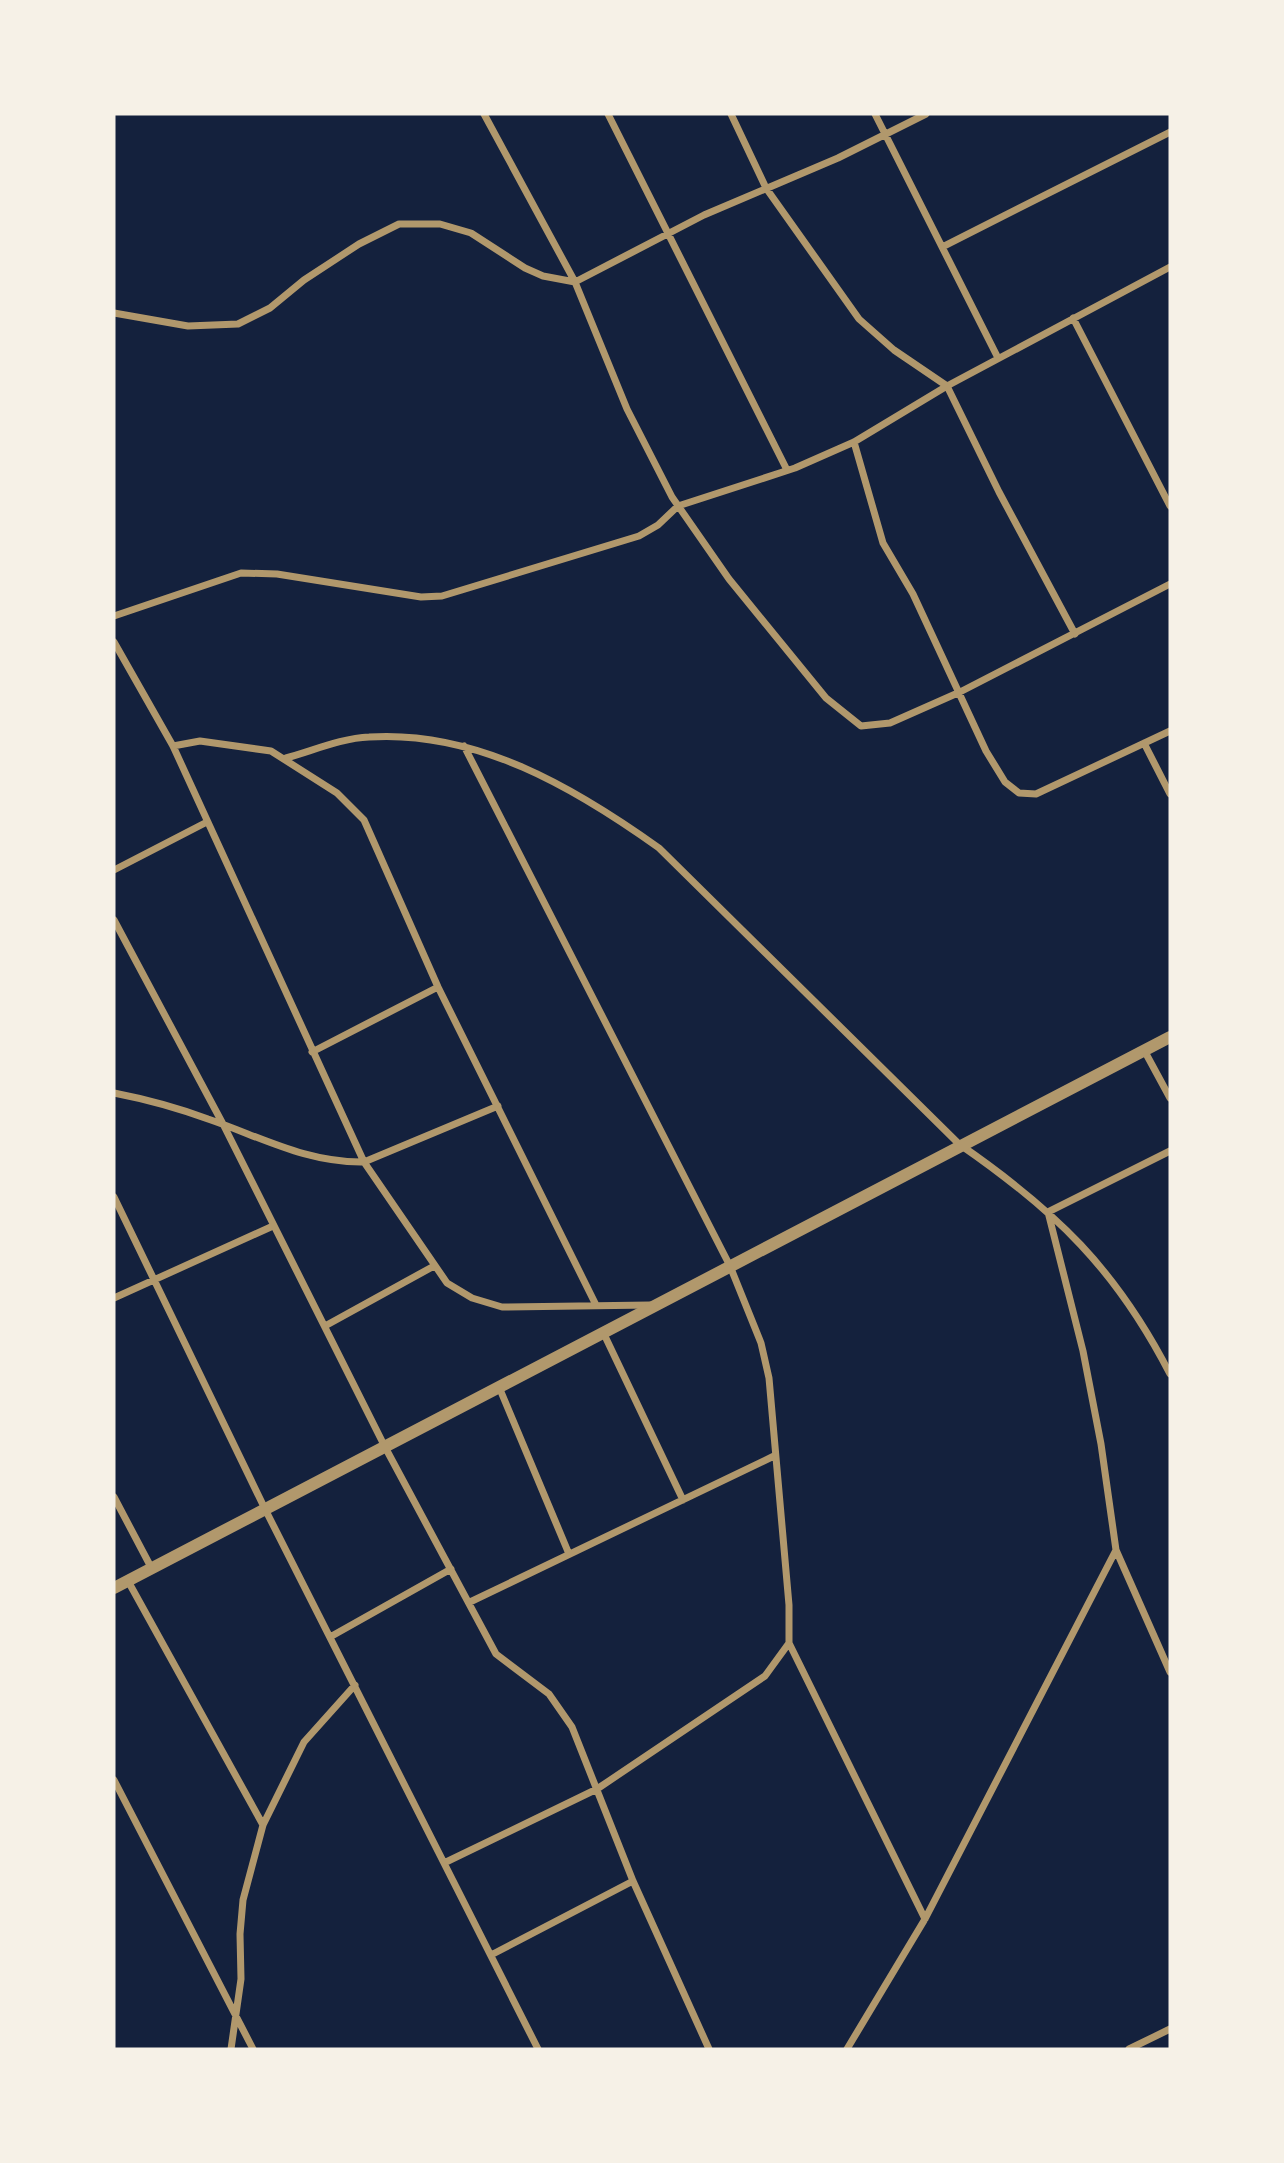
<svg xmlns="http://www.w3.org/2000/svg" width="1284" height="2163" viewBox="0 0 1284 2163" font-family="'PT Sans',sans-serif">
  <rect width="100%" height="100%" fill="#14213d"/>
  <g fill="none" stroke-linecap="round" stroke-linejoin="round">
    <path stroke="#b1986c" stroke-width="7" d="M484 114 575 282 627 409 672 497 729 579 826 698 861 726 890 723 960 692 1170 584
      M608 114 787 470
      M731 114 766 188 859 319 894 350 947 386 999 492 1075 634
      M875 114 998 358
      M942 247 1170 132
      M114 313 188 326 238 324 270 308 304 280 359 244 399 224H440L471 233 525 268 543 276 575 282 704 215 838 158 926 114
      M1073 318 1170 506
      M854 442 883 543 913 594 986 751 1005 782 1019 793 1036 794 1170 731
      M114 616 241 573 277 574 421 597 442 596 639 536 658 525 678 506 795 468 854 442 947 386 1170 267
      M114 642 173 746 364 1162 447 1283 472 1298 502 1307 650 1305
      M1144 743 1170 794
      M173 746 200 741 271 751 337 793 364 820 438 987 596 1305
      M464 746 730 1266 761 1343 769 1378 789 1605V1643L925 1919
      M286 758C312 751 342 738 369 737 477 730 575 788 659 848L959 1144C1056 1211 1116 1269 1170 1374
      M114 870 205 823
      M114 920 224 1126 385 1447 496 1654 549 1694 572 1727 633 1881 709 2049
      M1144 1050 1170 1098
      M312 1052 438 987
      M114 1093C145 1099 178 1108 208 1119 261 1137 306 1163 364 1162L498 1106
      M1170 1151 1048 1212 1083 1351 1101 1444 1116 1550 1170 1672
      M114 1197 265 1509 538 2049
      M114 1298 273 1226
      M325 1326 434 1266
      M603 1332 683 1500
      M499 1387 569 1554
      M114 1497 152 1569
      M128 1581 263 1825
      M470 1602 774 1456
      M330 1637 451 1569
      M114 1780 253 2049
      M444 1863 597 1789 765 1676 789 1643
      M491 1955 633 1881
      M231 2049 241 1979 240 1934 243 1900 263 1825 304 1742 355 1685
      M847 2049 925 1919 1116 1550
      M1129 2049 1170 2029"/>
    <path stroke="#b1986c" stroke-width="12" d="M114 1588 1170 1037"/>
  </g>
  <rect width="1284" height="2163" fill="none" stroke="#f6f1e7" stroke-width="231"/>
</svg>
